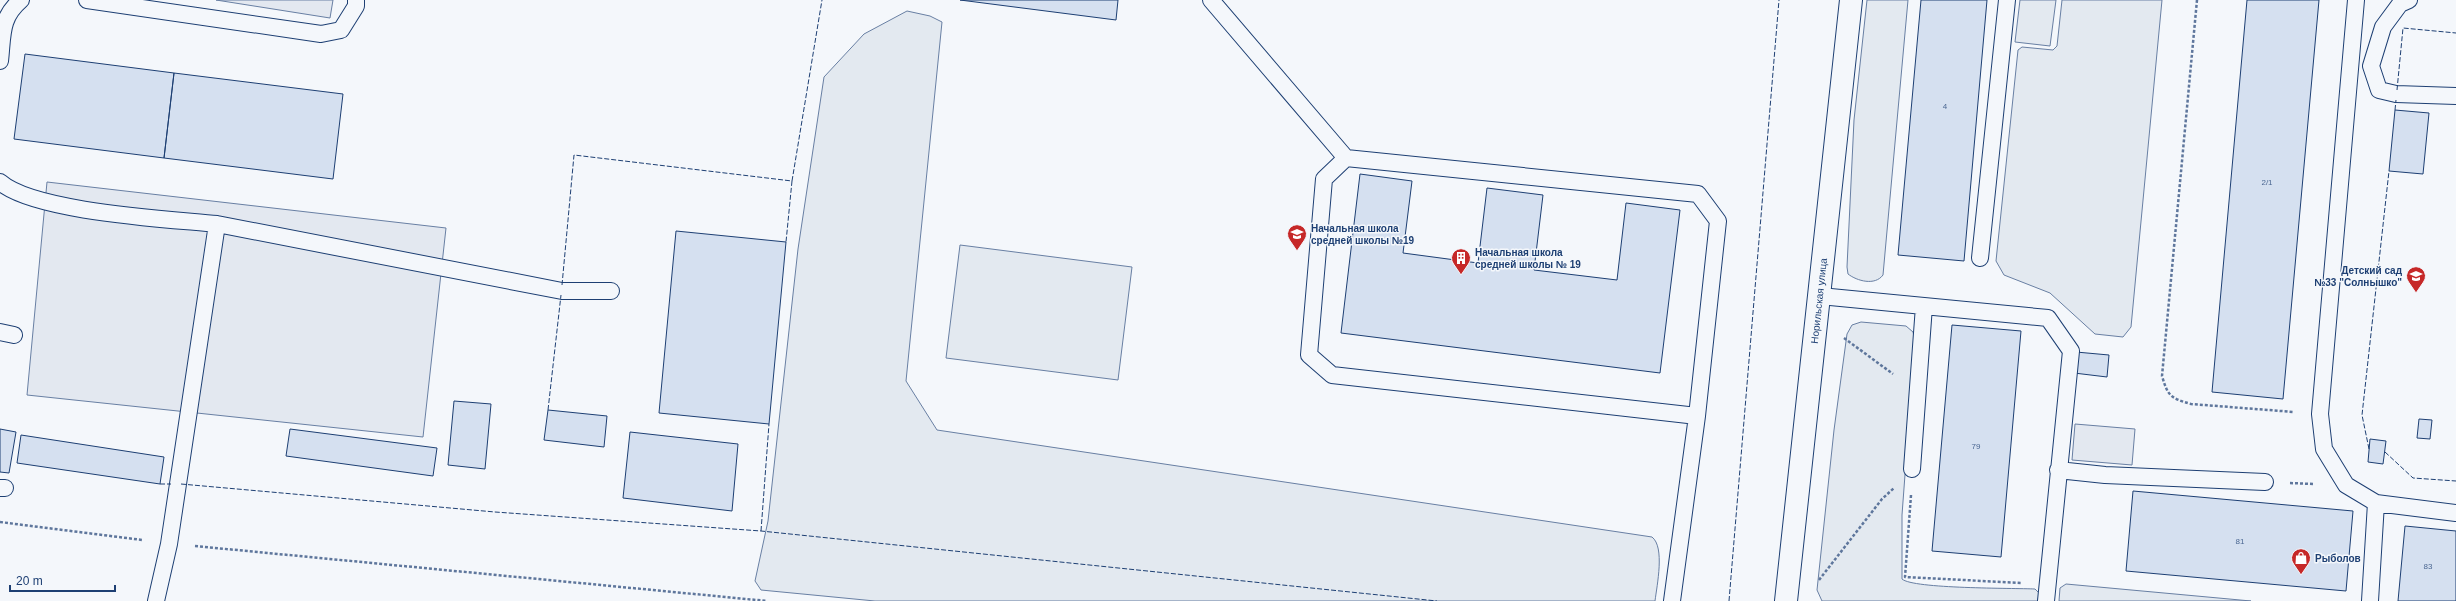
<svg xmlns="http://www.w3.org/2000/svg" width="2456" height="601" viewBox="0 0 2456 601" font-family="Arial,sans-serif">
  <rect width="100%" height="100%" fill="#f4f7fb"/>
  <path fill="#e3e9f0" stroke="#687fa3" d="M1867 0H1908L1883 275C1875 286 1857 281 1848 274L1847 267 1854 120Z
    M2020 0H2056L2050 46 2015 42Z
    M2062 0H2162L2131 327 2123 337 2095 334 2050 293 2004 275 1996 261 2018 50 2022 47 2053 50 2057 46Z
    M907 11 930 16 942 22 906 381 937 430 1652 537C1665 547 1657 585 1655 601H875L761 590 755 581 768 521 798 249 824 77 864 34Z
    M960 245 1132 267 1118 380 946 358Z
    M1861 322 1906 326 1913 332 1915 340 1902 515V579C1913 589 2014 588 2035 589L2039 593 2038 601H1822L1817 590 1834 430 1847 334 1852 325Z
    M2066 584 2251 601H2059L2060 588Z"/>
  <path fill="#e3e8f0" stroke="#687fa3" d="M216 0H333L330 18Z
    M47 182 446 228 423 437 27 395Z
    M2075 424 2135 429 2132 465 2072 460Z"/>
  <path fill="#d5e0f0" stroke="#1d3f73" d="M960 0H1118L1116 20Z
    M1921 0H1987L1964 261 1898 255Z
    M2247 0H2319L2283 399 2212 392Z
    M25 54 174 73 164 158 14 139Z
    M174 73 343 94 333 179 164 158Z
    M2395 110 2429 113 2423 174 2389 171Z
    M1360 174 1412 181 1403 253 1478 263 1487 188 1543 195 1534 270 1617 280 1626 203 1680 210 1660 373 1341 333Z
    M676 231 786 242 769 424 659 413Z
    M1952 325 2021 331 2001 557 1932 551Z
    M2076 352 2109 355 2107 377 2074 373Z
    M454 401 491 404 485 469 448 465Z
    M548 410 607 416 604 447 544 440Z
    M2419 419 2432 420 2430 439 2417 438Z
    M0 429 16 432 9 473 0 472Z
    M290 429 437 448 433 476 286 456Z
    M630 432 738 444 732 511 623 498Z
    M21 435 164 457 160 484 17 463Z
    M2370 439 2386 441 2383 464 2368 462Z
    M2133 491 2353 511 2346 591 2126 571Z
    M2405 526 2456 531V601H2398Z"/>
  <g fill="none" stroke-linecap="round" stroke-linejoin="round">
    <defs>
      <path id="service" d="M87 0 321 34 341 30 356 6V0
        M1211 0 1346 158 1698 194 1718 221 1697 416 1672 601
        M2356 0 2320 414 2324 449 2346 485 2376 503 2370 601
        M2409 0 2400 4 2383 27 2371 66 2379 90 2396 94 2456 96
        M0 61C3 35 0 18 21 0
        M1346 158 1324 179 1309 355 1332 375 1697 416
        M0 182C34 212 168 219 217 224L169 544 156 601
        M217 224 562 291H611
        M1980 258 2007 0
        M1820 296 2048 318 2071 351 2046 601
        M0 332 14 335
        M1912 469 1924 306
        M2058 470 2105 475 2265 482
        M0 488H5
        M2376 503 2456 513"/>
      <g id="minor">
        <path id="s1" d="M1786 601 1851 0"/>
      </g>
    </defs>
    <use href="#service" stroke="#1d3f73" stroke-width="18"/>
    <use href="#minor" stroke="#1d3f73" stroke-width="24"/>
    <path stroke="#5e769c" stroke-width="2.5" stroke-dasharray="3 2" stroke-linecap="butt" d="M2197 0 2162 376C2168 396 2170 398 2191 404L2294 412
      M1844 338 1893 374
      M2290 483 2313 484
      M1911 495 1905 577 2022 583
      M0 522 142 540
      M195 546 767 601
      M1819 580 1882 499 1894 488"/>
    <use href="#service" stroke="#f4f7fb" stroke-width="16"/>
    <use href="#minor" stroke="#f4f7fb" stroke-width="22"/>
    <path stroke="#1d3f73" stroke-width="1" stroke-dasharray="5 2" stroke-linecap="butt" d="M2397 90 2403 28 2456 33
      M2395 110 2396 100
      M792 181 822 0
      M562 285 574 155 792 181 786 242
      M548 410 561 295
      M2369 449 2362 415 2389 171
      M2385 452 2413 478 2456 481
      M160 484H171
      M181 484 495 512 761 531 1437 601
      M761 531 769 424
      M1729 601 1779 0"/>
  </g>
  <defs>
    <symbol id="school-pin" viewBox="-11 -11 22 30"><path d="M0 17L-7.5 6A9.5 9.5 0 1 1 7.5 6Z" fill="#c62828" stroke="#f4f7fb"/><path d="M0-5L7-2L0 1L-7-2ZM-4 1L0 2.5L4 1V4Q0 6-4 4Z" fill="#fff"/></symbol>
    <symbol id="building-pin" viewBox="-11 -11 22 30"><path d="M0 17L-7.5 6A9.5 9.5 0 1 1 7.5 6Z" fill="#c62828" stroke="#f4f7fb"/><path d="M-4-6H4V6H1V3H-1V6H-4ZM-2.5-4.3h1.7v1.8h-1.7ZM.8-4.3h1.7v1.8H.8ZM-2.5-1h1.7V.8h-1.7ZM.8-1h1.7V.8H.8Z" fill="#fff"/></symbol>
    <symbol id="shop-pin" viewBox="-11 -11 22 30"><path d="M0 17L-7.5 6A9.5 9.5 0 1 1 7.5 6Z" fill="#c62828" stroke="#f4f7fb"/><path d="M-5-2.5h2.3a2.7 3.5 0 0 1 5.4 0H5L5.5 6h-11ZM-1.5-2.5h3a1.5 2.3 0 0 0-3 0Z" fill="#fff"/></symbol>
  </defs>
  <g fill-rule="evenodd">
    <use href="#school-pin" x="1286" y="223" width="22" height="30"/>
    <use href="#building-pin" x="1450" y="247" width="22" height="30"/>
    <use href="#school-pin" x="2405" y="265" width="22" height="30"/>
    <use href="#shop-pin" x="2290" y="547" width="22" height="30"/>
  </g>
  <g text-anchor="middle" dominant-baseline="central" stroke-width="3" stroke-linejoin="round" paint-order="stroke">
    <g font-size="8" fill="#4b6792">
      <text x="1945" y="106">4</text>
      <text x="2267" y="182">2/1</text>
      <text x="1976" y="446">79</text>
      <text x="2240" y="541">81</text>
      <text x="2428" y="566">83</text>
    </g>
    <g font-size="10" font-weight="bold" fill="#1d3f73" stroke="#f4f7fb" text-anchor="start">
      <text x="1311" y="228">Начальная школа<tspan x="1311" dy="12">средней школы №19</tspan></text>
      <text x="1475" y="252">Начальная школа<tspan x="1475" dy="12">средней школы № 19</tspan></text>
      <text x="2402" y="270" text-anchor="end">Детский сад<tspan x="2402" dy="12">№33 "Солнышко"</tspan></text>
      <text x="2315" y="558">Рыболов</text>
    </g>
    <g font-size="10" fill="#1d3f73" stroke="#f4f7fb">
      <text stroke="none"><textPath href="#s1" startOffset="302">Норильская улица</textPath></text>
    </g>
  </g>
  <path d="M10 585v6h105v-6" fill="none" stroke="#1d3f73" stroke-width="2"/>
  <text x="16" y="585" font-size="12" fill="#1d3f73" stroke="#f4f7fb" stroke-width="3" paint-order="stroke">20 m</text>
</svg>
